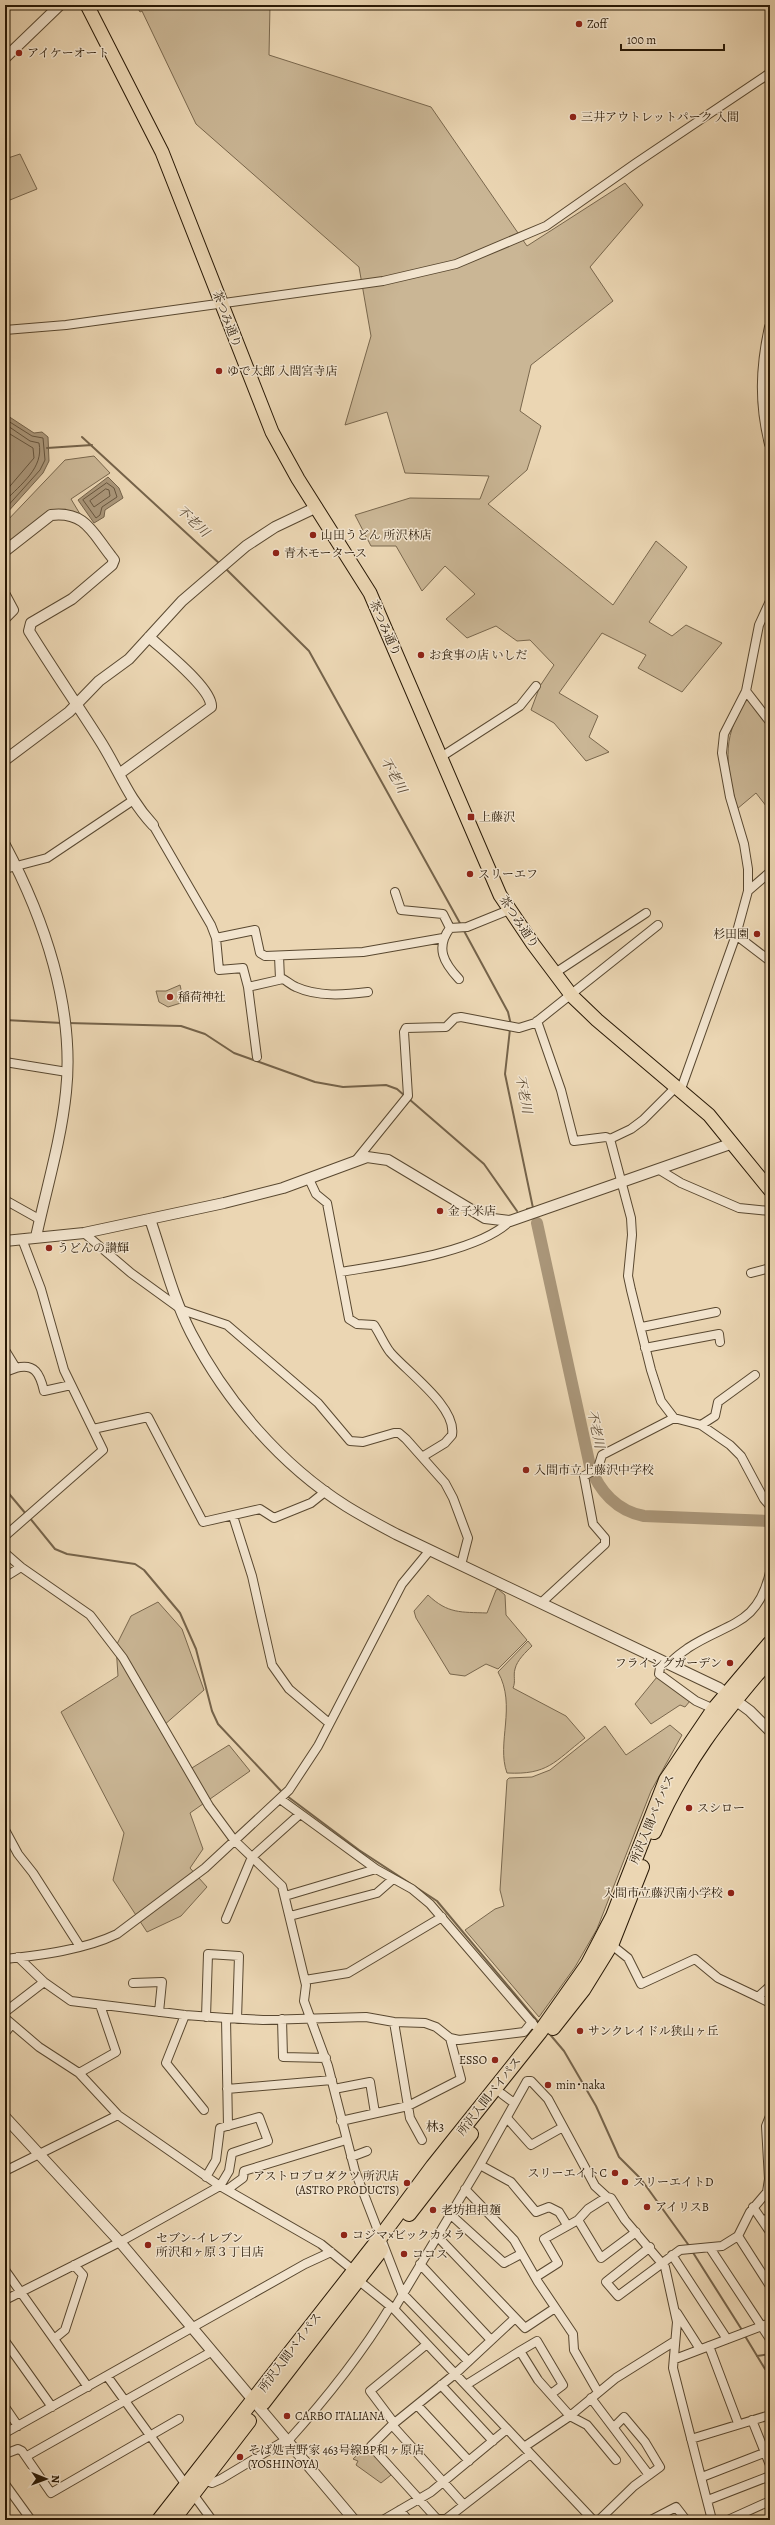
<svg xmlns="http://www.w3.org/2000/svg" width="775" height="2525" viewBox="0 0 775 2525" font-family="Alegreya,'Noto Serif JP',serif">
  <rect width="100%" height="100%" fill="#ebd6b3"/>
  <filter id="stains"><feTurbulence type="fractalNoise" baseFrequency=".005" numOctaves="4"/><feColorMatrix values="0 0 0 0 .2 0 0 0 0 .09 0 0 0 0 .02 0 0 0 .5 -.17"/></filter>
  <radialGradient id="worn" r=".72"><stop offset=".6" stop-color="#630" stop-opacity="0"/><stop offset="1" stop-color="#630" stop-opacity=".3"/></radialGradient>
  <path fill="#cab695" stroke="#79674d" d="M136 5H270L269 55 431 107 527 246 625 183 643 205 590 267 613 301 531 365 520 411 541 426 527 470 488 504 613 605 656 541 687 567 649 622 672 636 686 625 722 643 682 692 638 668 646 655 602 633 559 693 598 716 589 737 609 752 586 761 554 723 531 710 540 686 554 665 530 640 517 641 496 626 467 638 446 619 475 594 445 566 422 591 396 546H371L355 515 410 498 480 499 489 476 405 473 387 412 345 425 371 336 359 267 196 124 142 11 140 12Z
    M20 154 37 189 5 202V159Z
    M94 456 110 473 71 499 80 514 61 511 5 545V523L65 460Z
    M751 691 770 715V811L756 793 737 809C725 757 721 738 751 691Z
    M180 985 184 1002 168 1007 159 1002 156 991H166Z
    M498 1589 505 1595 506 1615 527 1640 498 1669 486 1664 465 1676 450 1674 416 1618 414 1611 428 1595C448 1614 461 1612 487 1613L496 1590Z
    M158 1602 182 1629 204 1690 163 1726 187 1771 229 1745 250 1771 190 1813 203 1849 190 1868 207 1887 181 1916 147 1932 113 1880 124 1833 61 1712 118 1676 116 1646 131 1616Z
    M528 1641 532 1646C526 1652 517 1660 515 1669 513 1676 516 1681 513 1688L566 1716 585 1738C554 1762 548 1775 507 1773 496 1743 517 1706 498 1672Z
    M657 1677 690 1701 685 1707 680 1705 651 1724 635 1704Z
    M670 1725 682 1735 651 1791 597 1929 575 1967 539 2017 465 1930 495 1909 504 1906 500 1890 507 1780 509 1778 532 1777 550 1770 605 1726 626 1755Z
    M367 2446 391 2475 381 2483 356 2465 358 2461 353 2459Z"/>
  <path fill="#a99578" stroke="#75634a" d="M5 414 34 433 42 432 48 437 49 461 43 473 5 515Z
    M108 477 119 488 123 498 105 510 104 517 94 523 78 500Z"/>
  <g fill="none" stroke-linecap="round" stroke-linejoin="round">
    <path stroke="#68563e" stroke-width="1" d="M5 419 32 436 43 438 45 460 40 470 5 509
      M5 424 30 441 39 443C44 468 21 484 5 501
      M5 431 33 448 34 458 5 492
      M107 483 114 488 117 497 102 507 100 515 96 518 83 500Z
      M106 489 109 490 110 496 94 507 90 501Z"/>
    <path stroke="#75634a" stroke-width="2" d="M82 437 220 564
      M47 448 92 445
      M225 568 309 651 461 925
      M463 929 508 1012 511 1025
      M5 1020 62 1023
      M68 1023 181 1026 205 1034 234 1053 315 1082 343 1087 386 1085 397 1089 405 1096
      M510 1029 505 1074 533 1208 527 1209
      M409 1099 484 1164 517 1211
      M5 1489 26 1514
      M29 1517 55 1549 67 1554 135 1564 144 1570 180 1613 196 1649 212 1711 218 1724 282 1792
      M287 1796 359 1850 437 1901 539 2023
      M548 2032 564 2051 596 2106 619 2157 641 2179 690 2247
      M692 2251 742 2330
      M745 2336 765 2369
      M757 2356 770 2354"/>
    <path stroke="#a99578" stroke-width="12" d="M537 1223 590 1466C599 1491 617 1511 644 1516L770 1521"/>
    <defs>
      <path id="minor" d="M5 330 66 325 383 281 456 264 546 226 636 163 770 73
        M746 691 770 722
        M441 757 520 706 536 686
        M153 825 211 925 216 938 219 970 243 968 248 987
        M5 869 47 858 132 801
        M748 891 770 872
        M395 892 401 910 443 914 450 928
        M736 935 770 961
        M216 938 255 930 260 953 265 956 363 952 443 938
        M279 956 280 979
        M555 973 646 913
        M459 979C444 963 435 948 450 928L467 927 509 910
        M537 1021 561 1090 574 1141 606 1137 610 1139 631 1129 643 1120 677 1086
        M257 1057 248 987 283 979C287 981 291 985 296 987 318 997 344 995 368 992
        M5 1062 67 1072
        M681 1089 736 935 748 891V869L744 844 730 797 722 753 724 734 746 691 759 625 770 601
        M610 1139 631 1218 632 1235 628 1276 631 1290 651 1370 661 1401 674 1418 701 1425 730 1445 741 1456 764 1499 770 1506
        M357 1159 408 1096 404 1032 406 1028 446 1027 455 1018 461 1017 519 1028 535 1023 658 925
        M658 1169 681 1183 739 1208 770 1211
        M309 1179 316 1194 327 1203 349 1319 357 1324 374 1325C380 1334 384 1344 390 1352 407 1372 457 1407 452 1435L445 1443 422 1457
        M5 1200 39 1219
        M84 1233 131 1273 182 1310 227 1325 318 1403 350 1441 363 1442 394 1433H399L406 1439 445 1483 453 1498 468 1538 461 1565
        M341 1272C387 1264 477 1253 510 1221
        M751 1273 770 1268
        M642 1327 716 1312
        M645 1348 719 1334 720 1342
        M5 1350 16 1368C35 1363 40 1374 44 1391L71 1385
        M5 1372 16 1368
        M701 1425 715 1416 718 1402 755 1375
        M93 1429 148 1417 203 1522 260 1509 274 1518 311 1503 326 1491
        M233 1516 252 1576 272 1665 289 1689 329 1723
        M5 1536 103 1450 64 1370 41 1289 22 1239
        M5 1553 21 1567 90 1615 123 1658 209 1806 234 1840 282 1886 306 1985 304 2001 328 2066 355 2171 402 2293 468 2361
        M5 1577 21 1567
        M541 1603 605 1544V1538L593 1524 584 1476 598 1468 602 1455 674 1418
        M661 1661 659 1674 696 1701 714 1709
        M669 1664C675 1657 680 1654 688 1648 728 1622 758 1626 770 1572
        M280 1799 376 1869 412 1889 430 1904 534 2025
        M5 1830 18 1854 33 1873 79 1945
        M285 1896 376 1869
        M290 1916 377 1893 393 1879
        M226 1919 252 1857 300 1814
        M608 1942 628 1958 641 1984 695 1959 718 1978 758 1997 770 1986
        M18 1957 44 1982 71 2001 185 2015 226 2018 263 2020 366 2017 394 2022 425 2023 436 2027 450 2038 459 2040 524 2032 532 2022
        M5 1959C41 1955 84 1950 117 1934L205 1868 289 1790 318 1746 402 1584 430 1550
        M305 1980 348 1973 442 1917
        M133 1983 162 1982 159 2012
        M758 1997 770 2003
        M5 2012 44 1982
        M185 2015 166 2063 204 2110
        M206 2017 208 1954 239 1956 237 2019
        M5 2018 39 2047 79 2073 118 2115 220 2186 321 2244 353 2270
        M226 2018 228 2126
        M282 2019 283 2057 326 2058
        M394 2022 410 2118 422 2140
        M5 2033 12 2024
        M79 2073 116 2052 100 2005
        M227 2089 332 2080
        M334 2089 370 2082 375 2113
        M502 2094 514 2103
        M507 2118 531 2145 563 2127
        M341 2121 408 2106 461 2079 450 2038
        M351 2157 367 2151
        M480 2165 511 2182 536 2212 549 2207 559 2212 567 2225
        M5 2171 118 2115
        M228 2189 243 2178 244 2171 346 2140
        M465 2189 514 2240 538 2282 573 2334 574 2350 598 2392
        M753 2207 770 2232
        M450 2214 504 2263 521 2254
        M578 2220 601 2258 636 2232
        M763 2221 770 2217
        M437 2236 525 2328 555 2308
        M738 2236 770 2286
        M650 2247 606 2282 618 2296 680 2250 722 2246 738 2236 750 2212 767 2192 769 2179 766 2126 770 2116
        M710 2248 770 2339
        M672 2255 727 2339
        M420 2264 491 2340
        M5 2270 88 2387
        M536 2277 558 2263 544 2239 578 2220 588 2209 607 2197 611 2198 625 2220 665 2267 677 2322 673 2368 712 2520
        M358 2280 394 2309 593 2520
        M5 2300 120 2242 220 2186 229 2171 232 2153 268 2141 259 2117 220 2128 216 2160 206 2177
        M394 2309 480 2165 527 2081H531L548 2099 595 2186 607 2197
        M677 2313 700 2349
        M514 2319 455 2374 392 2425 371 2446 437 2519H446L530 2454
        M54 2339 65 2330 83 2275 74 2265
        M5 2341 52 2407
        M709 2346 738 2423
        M520 2351 537 2341 563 2385 551 2394
        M675 2359 770 2323
        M107 2376 186 2485
        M441 2385 493 2441
        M466 2385 520 2351 538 2380 570 2416 587 2425 616 2460
        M591 2398 649 2475
        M417 2405 469 2461
        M5 2407 18 2426
        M752 2420 770 2465
        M394 2423 370 2391 427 2344
        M392 2425 464 2505
        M5 2433 305 2264 331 2252
        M691 2439 770 2415
        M287 2442C325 2400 361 2355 390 2307
        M524 2447 570 2416 616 2378 675 2341
        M5 2454 18 2449 22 2451 51 2493 179 2419
        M27 2456 211 2352
        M702 2477 764 2453
        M203 2480 212 2483 221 2479 286 2440
        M5 2484 31 2520
        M193 2494 212 2520
        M708 2500 770 2476
        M400 2510 408 2520
        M383 2520 431 2492 507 2429
        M599 2520 634 2486 660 2467 645 2442 624 2417 614 2427
        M651 2520 676 2507 686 2520
        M728 2520 770 2501"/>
      <path id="tertiary" d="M5 58 60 5
        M770 327C761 368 760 404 770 444
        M5 551 51 515C85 511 92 532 111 556L114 560 112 565 72 599 31 623 29 631C52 668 76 703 99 739 119 770 127 797 153 825
        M5 595 13 610 5 618
        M5 760 69 712 99 681 129 659 182 601 246 546 275 527 317 507
        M119 774 211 707C213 689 163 650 149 637
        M5 845C44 918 75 1008 66 1092 61 1141 46 1190 36 1237
        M150 1219C163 1257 173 1298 191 1333 226 1401 281 1465 346 1506 362 1516 379 1525 396 1534L719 1688 750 1711 770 1731
        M5 1241 84 1233 224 1203 283 1188 367 1157 388 1160 485 1218 510 1221 733 1143
        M5 2117 120 2242 354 2520"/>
      <path id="primary" d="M87 5 162 152 272 432 298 479 370 593 500 895 533 944 572 996 597 1020 709 1115 770 1190"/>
      <path id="trunk" d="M654 1832C685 1761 720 1717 770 1659
        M553 2028 583 1990 612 1943 642 1867
        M409 2214 471 2134
        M263 2403 381 2250
        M159 2520 379 2239 433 2166 540 2032 588 1964 613 1916 666 1780 714 1709 770 1643
        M173 2520 249 2421"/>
    </defs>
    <use href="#minor" stroke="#594830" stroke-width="10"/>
    <use href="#tertiary" stroke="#594830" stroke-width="12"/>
    <use href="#primary" stroke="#281805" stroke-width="15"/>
    <use href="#trunk" stroke="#281805" stroke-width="16"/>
    <use href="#minor" stroke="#f2e4ce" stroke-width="8"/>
    <use href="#tertiary" stroke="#f2e4ce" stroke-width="10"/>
    <use href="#primary" stroke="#ebd6b3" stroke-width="13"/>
    <use href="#trunk" stroke="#ebd6b3" stroke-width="14"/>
  </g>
  <g fill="#8f2418" stroke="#f2e4ce" stroke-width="1.5">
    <circle cx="579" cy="24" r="4"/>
    <circle cx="19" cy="53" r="4"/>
    <circle cx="573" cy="117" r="4"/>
    <circle cx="219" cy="371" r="4"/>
    <circle cx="313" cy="535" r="4"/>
    <circle cx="276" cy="553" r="4"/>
    <circle cx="421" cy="655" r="4"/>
    <rect x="467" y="813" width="8" height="8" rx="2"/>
    <circle cx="470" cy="874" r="4"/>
    <circle cx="757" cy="934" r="4"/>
    <circle cx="170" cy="997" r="4"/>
    <circle cx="440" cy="1211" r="4"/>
    <circle cx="49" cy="1248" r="4"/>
    <circle cx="526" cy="1470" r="4"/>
    <circle cx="730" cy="1663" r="4"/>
    <circle cx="689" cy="1808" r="4"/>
    <circle cx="731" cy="1893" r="4"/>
    <circle cx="580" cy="2031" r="4"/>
    <circle cx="495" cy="2060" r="4"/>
    <circle cx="548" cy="2085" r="4"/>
    <circle cx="615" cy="2173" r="4"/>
    <circle cx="625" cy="2182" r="4"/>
    <circle cx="407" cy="2183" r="4"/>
    <circle cx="647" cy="2207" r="4"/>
    <circle cx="433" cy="2210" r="4"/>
    <circle cx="344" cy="2235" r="4"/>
    <circle cx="148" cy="2245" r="4"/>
    <circle cx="404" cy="2254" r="4"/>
    <circle cx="287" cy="2416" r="4"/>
    <circle cx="240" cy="2457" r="4"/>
  </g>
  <g text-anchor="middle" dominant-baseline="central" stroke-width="3" stroke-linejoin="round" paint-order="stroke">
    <g font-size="12" fill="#281805" stroke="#f2e4ce" text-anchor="start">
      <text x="587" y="24">Zoff</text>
      <text x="27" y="53">アイケーオート</text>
      <text x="581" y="117">三井アウトレットパーク 入間</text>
      <text x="227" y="371">ゆで太郎 入間宮寺店</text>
      <text x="321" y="535">山田うどん 所沢林店</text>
      <text x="284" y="553">青木モータース</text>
      <text x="429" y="655">お食事の店 いしだ</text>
      <text x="479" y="817">上藤沢</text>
      <text x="478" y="874">スリーエフ</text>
      <text x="749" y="934" text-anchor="end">杉田園</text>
      <text x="178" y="997">稲荷神社</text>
      <text x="448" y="1211">金子米店</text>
      <text x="57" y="1248">うどんの讃輝</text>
      <text x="534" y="1470">入間市立上藤沢中学校</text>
      <text x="722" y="1663" text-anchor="end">フライングガーデン</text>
      <text x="697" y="1808">スシロー</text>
      <text x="723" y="1893" text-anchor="end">入間市立藤沢南小学校</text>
      <text x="588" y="2031">サンクレイドル狭山ヶ丘</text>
      <text x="487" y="2060" text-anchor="end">ESSO</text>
      <text x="556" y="2085">min･naka</text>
      <text x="607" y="2173" text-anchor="end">スリーエイトC</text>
      <text x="399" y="2176" text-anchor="end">アストロプロダクツ 所沢店<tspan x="399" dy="14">(ASTRO PRODUCTS)</tspan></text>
      <text x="633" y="2182">スリーエイトD</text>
      <text x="655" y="2207">アイリスB</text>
      <text x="441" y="2210">老坊担担麺</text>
      <text x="352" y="2235">コジマ×ビックカメラ</text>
      <text x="156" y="2238">セブン-イレブン<tspan x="156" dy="14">所沢和ヶ原３丁目店</tspan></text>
      <text x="412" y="2254">ココス</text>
      <text x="295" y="2416">CARBO ITALIANA</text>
      <text x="248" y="2450">そば処吉野家 463号線BP和ヶ原店<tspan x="248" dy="14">(YOSHINOYA)</tspan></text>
    </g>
    <g font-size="12" fill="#281805" stroke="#f2e4ce">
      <text transform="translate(227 319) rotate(69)">茶つみ通り</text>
      <text transform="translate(385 628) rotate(66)">茶つみ通り</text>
      <text transform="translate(519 922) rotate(56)">茶つみ通り</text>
      <text transform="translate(652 1819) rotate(-67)">所沢入間バイパス</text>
      <text transform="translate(489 2096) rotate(-52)">所沢入間バイパス</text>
      <text transform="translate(290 2352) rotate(-53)">所沢入間バイパス</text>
    </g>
    <g font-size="13" font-style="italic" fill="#5c4a33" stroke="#f2e4ce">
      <text transform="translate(193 521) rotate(43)">不老川</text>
      <text transform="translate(394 775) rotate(61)">不老川</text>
      <text transform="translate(524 1094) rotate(79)">不老川</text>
      <text transform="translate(596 1429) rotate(78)">不老川</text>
    </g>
    <g font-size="13" fill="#281805" stroke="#f2e4ce">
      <text x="435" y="2126">林3</text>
    </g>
  </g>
  <rect width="775" height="2525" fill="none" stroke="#ebd6b3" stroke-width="20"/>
  <rect x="6" y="6" width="763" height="2513" fill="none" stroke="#281805" stroke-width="2"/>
  <rect x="10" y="10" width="755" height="2505" fill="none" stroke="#281805"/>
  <g transform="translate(46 2479) rotate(91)" stroke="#f2e4ce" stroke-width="3" paint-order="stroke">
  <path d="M0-3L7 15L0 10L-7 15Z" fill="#281805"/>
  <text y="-6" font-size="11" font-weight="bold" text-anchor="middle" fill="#281805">N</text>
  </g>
  <path d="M621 44v6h103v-6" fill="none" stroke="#281805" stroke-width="2"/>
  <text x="627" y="44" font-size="12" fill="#281805" stroke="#f2e4ce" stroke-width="3" paint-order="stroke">100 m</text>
  <rect width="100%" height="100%" filter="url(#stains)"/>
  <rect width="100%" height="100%" fill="url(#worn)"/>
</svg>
